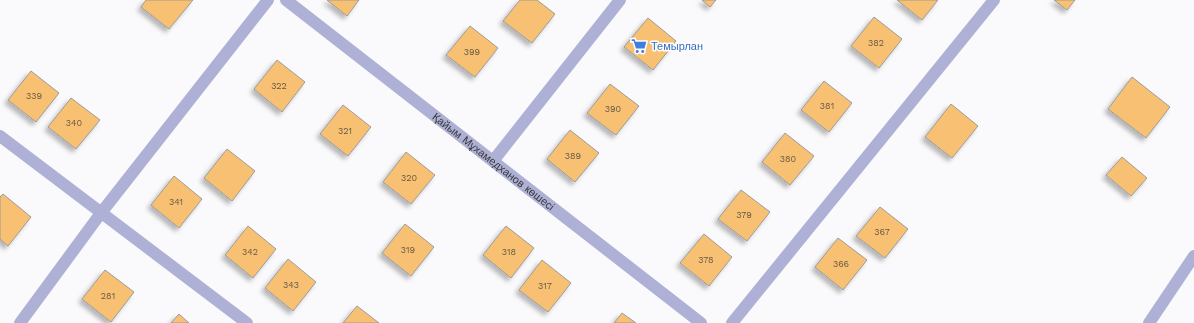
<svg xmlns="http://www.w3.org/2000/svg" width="1194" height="323" viewBox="0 0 1194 323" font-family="'Work Sans',sans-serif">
  <defs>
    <filter id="shadow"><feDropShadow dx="-3.5" dy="3.5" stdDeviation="2" flood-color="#0004"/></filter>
  </defs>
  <rect width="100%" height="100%" fill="#fafafc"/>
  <path fill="#f7c072" stroke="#9c9b9a" filter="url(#shadow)" d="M146 0H193L169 29 141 7Z
    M327 0H359L347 16Z
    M520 0H537L555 14 532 43 503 21Z
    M702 0H716L710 7Z
    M897 0H938L922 20Z
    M1054 0H1075L1067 10Z
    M874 17 902 39 879 68 851 46Z
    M648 18 676 41 653 70 624 47Z
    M470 26 498 48 475 77 446 55Z
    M277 60 305 82 282 112 254 89Z
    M31 71 59 93 36 122 8 100Z
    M1132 77 1170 107 1146 138 1108 109Z
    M824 81 852 103 829 132 801 110Z
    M610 84 639 106 616 135 587 113Z
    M71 98 100 120 76 149 48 127Z
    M951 104 978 126 952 158 925 137Z
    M343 105 371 127 348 156 320 134Z
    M570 130 599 153 575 182 547 159Z
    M785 133 814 156 790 185 762 162Z
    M227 149 255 171 232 201 204 178Z
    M406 152 435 175 411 204 383 182Z
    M1122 157 1147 178 1131 196 1106 175Z
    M174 176 202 199 179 228 151 205Z
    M741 190 770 212 747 241 718 219Z
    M3 194 31 217 8 246 0 239V197Z
    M880 207 908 229 885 258 856 236Z
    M405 224 434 247 411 276 382 253Z
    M248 226 276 249 253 278 225 255Z
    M506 226 534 248 511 278 483 255Z
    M704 234 732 257 709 286 680 263Z
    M838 238 867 260 843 290 815 267Z
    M288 259 316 282 293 311 265 288Z
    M542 260 571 283 548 312 519 290Z
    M105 270 134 292 111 322 82 299Z
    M357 306 379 323H343Z
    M622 313 636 323H614Z
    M179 314 189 323H171Z"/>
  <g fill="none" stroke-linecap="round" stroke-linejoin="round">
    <g stroke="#aeb1d5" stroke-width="12">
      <path id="s1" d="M286 0 701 323"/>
      <path d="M0 136 247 323"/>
      <path d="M493 161 620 0"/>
      <path d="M20 323 101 213 268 0"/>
      <path d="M732 323 994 0"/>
      <path d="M1149 323 1194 256"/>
    </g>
  </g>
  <defs>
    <symbol id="supermarket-bare" viewBox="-9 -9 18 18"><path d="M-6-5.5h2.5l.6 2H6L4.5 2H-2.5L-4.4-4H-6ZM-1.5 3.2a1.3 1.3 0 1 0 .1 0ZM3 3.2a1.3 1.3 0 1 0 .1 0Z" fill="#3f7fe0" stroke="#fff" stroke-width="2.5" paint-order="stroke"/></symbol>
  </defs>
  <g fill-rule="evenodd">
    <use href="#supermarket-bare" x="628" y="35" width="22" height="22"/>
  </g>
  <g text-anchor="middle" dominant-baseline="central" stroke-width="3" stroke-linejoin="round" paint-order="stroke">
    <g font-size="9" fill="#675946">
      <text x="876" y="43">382</text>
      <text x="472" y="52">399</text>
      <text x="279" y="86">322</text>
      <text x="34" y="96">339</text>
      <text x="827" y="106">381</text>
      <text x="613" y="109">390</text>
      <text x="74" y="123">340</text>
      <text x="345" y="131">321</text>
      <text x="573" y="156">389</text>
      <text x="788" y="159">380</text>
      <text x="409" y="178">320</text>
      <text x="176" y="202">341</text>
      <text x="744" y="215">379</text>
      <text x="882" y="232">367</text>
      <text x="408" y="250">319</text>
      <text x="250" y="252">342</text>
      <text x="509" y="252">318</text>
      <text x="706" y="260">378</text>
      <text x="841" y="264">366</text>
      <text x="291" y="285">343</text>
      <text x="545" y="286">317</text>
      <text x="108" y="296">281</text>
    </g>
    <g font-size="11" fill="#366cbe" stroke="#fff" text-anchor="start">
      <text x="651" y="46">Темырлан</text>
    </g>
    <g font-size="11" fill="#373738" stroke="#fff">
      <text stroke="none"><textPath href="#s1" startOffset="263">Қайым Мұхамедханов көшесі</textPath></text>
    </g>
  </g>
</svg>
